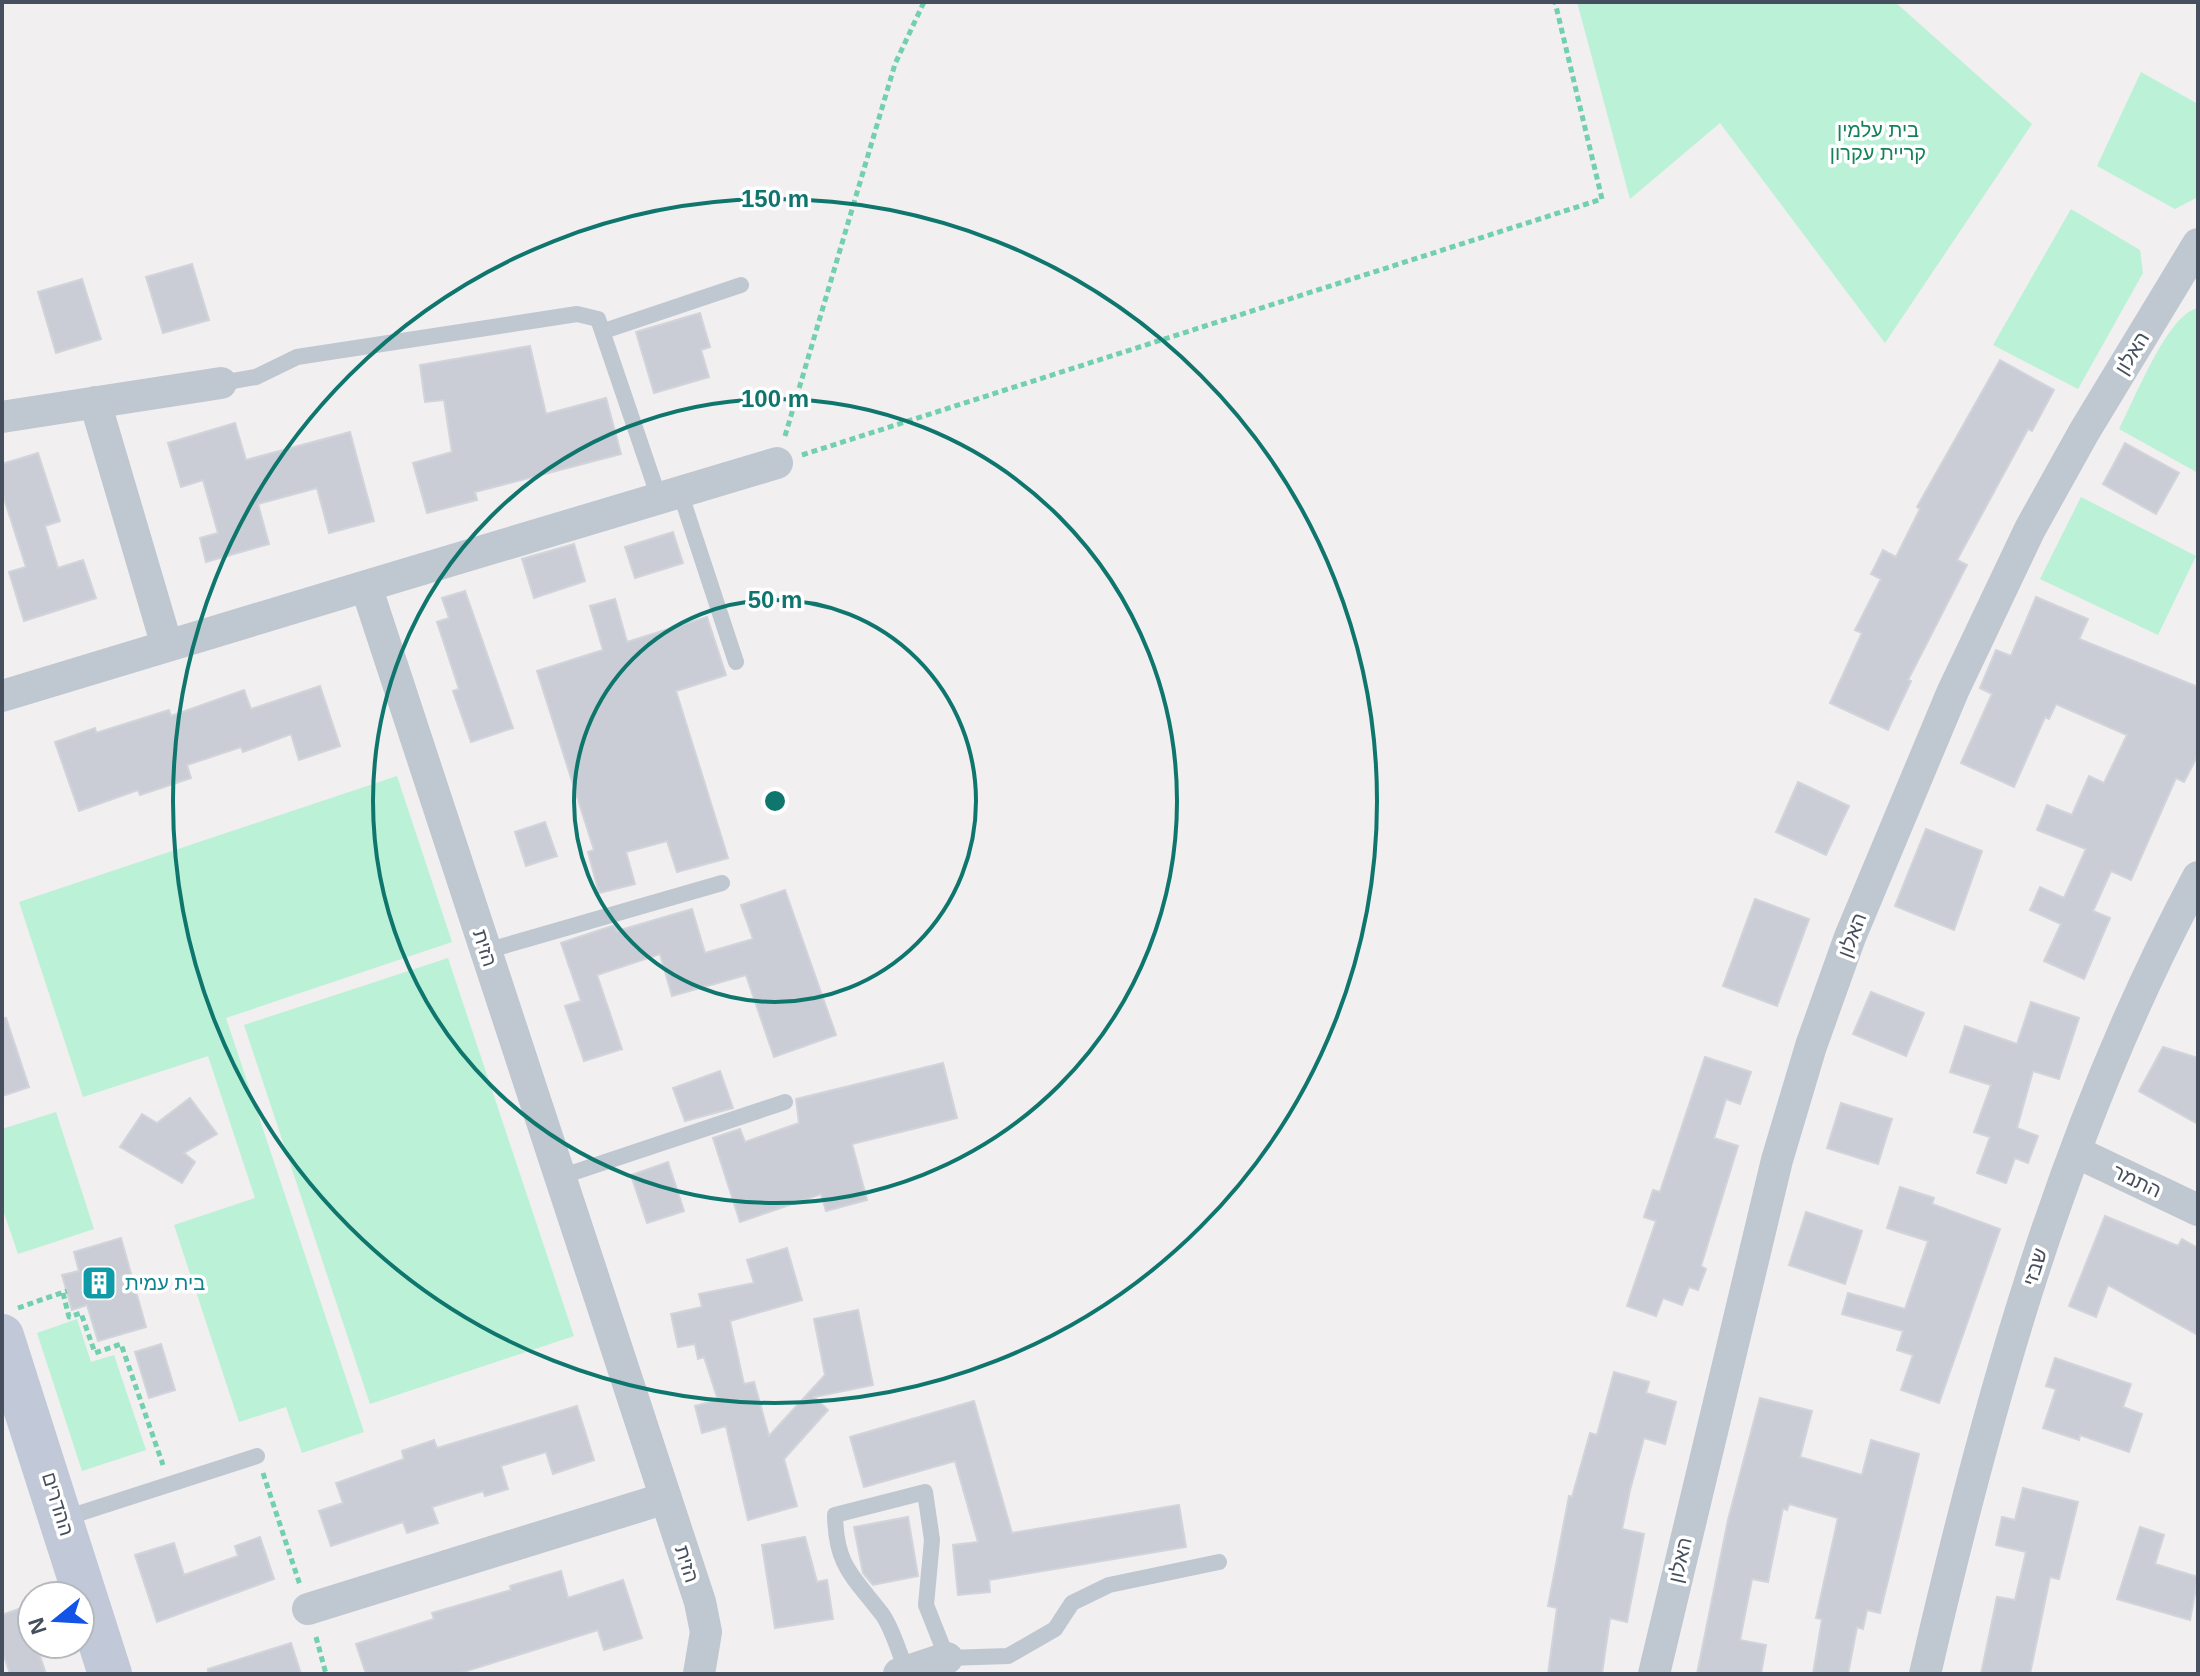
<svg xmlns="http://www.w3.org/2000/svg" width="2200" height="1676" viewBox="0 0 2200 1676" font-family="Helvetica,Heebo,sans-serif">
  <rect width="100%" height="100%" fill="#f1efef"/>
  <path fill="#bbf1d7" d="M1577 2H1895L2032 124 1885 343 1720 123 1630 199Z
    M2141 72 2198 104V197L2175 209 2097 166Z
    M2071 209 2140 250 2143 273 2078 389 1993 345Z
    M2198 308V473L2119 429C2134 401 2168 313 2198 308Z
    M2081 497 2196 556 2158 635 2040 579Z
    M397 776 452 942 226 1018 364 1432 302 1453 286 1407 239 1422 174 1225 255 1198 208 1056 83 1097 19 902Z
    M448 958 574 1336 370 1404 244 1025Z
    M56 1112 94 1229 18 1254 2 1207V1129Z
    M77 1319 91 1362 114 1355 146 1450 82 1471 37 1333Z"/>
  <path fill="#cacdd5" stroke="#d2d4db" stroke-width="2" d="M192 264 209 320 163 333 146 277Z
    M82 279 101 339 56 353 38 292Z
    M700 313 710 347 701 350 709 377 654 393 636 332Z
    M530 346 546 414 606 398 621 454 475 492 477 500 427 513 413 463 452 452 444 400 425 402 420 365Z
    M2000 360 2054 390 2032 431 2028 429 1957 560 1967 565 1908 680 1911 681 1888 730 1830 703 1862 633 1855 630 1881 579 1871 574 1883 550 1896 557 1920 509 1917 507Z
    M235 423 246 460 350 432 374 521 329 533 317 488 258 504 269 544 206 562 200 538 218 533 203 480 181 487 168 443Z
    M2125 443 2179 473 2156 514 2103 484Z
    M38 453 60 521 45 526 58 568 83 560 96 598 24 621 9 572 26 567 2 492V464Z
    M673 532 683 563 635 578 625 547Z
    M574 544 585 581 534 598 522 559Z
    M465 591 513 728 471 742 453 691 459 689 437 622 449 618 442 598Z
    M2036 597 2088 619 2079 639 2198 687V755L2184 782 2176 778 2131 880 2111 871 2093 911 2110 918 2084 979 2044 961 2061 924 2030 910 2040 887 2064 898 2086 849 2037 830 2047 805 2072 815 2089 776 2104 783 2127 735 2056 704 2049 719 2045 717 2014 787 1961 763 1992 694 1980 688 1996 650 2011 656Z
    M615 599 627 642 707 617 726 675 676 691 728 858 677 872 667 841 626 852 635 884 599 893 588 852 594 850 537 671 603 650 590 606Z
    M320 686 340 746 299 760 291 734 243 752 241 747 187 765 191 778 140 795 138 790 79 811 55 742 95 728 96 733 169 710 171 716 244 690 251 709Z
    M1798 782 1849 806 1826 855 1776 832Z
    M545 822 557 856 526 866 515 832Z
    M1926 829 1982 851 1954 930 1895 906Z
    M785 890 836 1035 774 1057 746 975 672 996 660 954 597 975 622 1049 584 1061 565 1006 581 1001 561 943 615 925 617 931 692 909 705 953 753 939 741 905Z
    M1755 899 1809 919 1777 1006 1723 986Z
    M1871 992 1924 1013 1906 1056 1853 1034Z
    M2031 1002 2079 1018 2059 1079 2033 1071 2017 1128 2038 1136 2028 1163 2015 1158 2006 1183 1977 1173 1990 1137 1974 1132 1991 1085 1950 1072 1965 1026 2017 1044Z
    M2 1018H6L29 1087 2 1096Z
    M2163 1047 2198 1058V1124L2139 1091Z
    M1705 1057 1751 1072 1740 1104 1726 1099 1714 1138 1738 1146 1701 1266 1706 1269 1698 1290 1689 1287 1682 1305 1663 1298 1656 1316 1627 1306 1656 1221 1644 1217 1653 1190 1660 1192Z
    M943 1063 957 1118 852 1144 867 1200 826 1211 821 1194 740 1222 713 1138 740 1129 745 1142 799 1123 796 1099Z
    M720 1071 733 1108 685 1121 673 1088Z
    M190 1098 217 1134 184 1153 195 1162 182 1183 120 1147 142 1114 157 1123Z
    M1841 1103 1892 1119 1878 1164 1827 1148Z
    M668 1162 684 1211 647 1223 631 1175Z
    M1900 1187 1934 1198 1932 1204 2000 1229 1939 1403 1901 1390 1913 1355 1897 1350 1903 1331 1842 1314 1848 1293 1905 1309 1928 1241 1887 1228Z
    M1806 1212 1862 1231 1845 1284 1789 1265Z
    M2105 1216 2178 1246 2182 1239 2198 1248V1335L2108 1285 2096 1317 2069 1306Z
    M121 1238 146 1327 98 1341 87 1305 72 1310 62 1275 79 1271 74 1252Z
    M787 1248 802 1300 730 1321 744 1384 754 1382 769 1436 825 1375 814 1319 858 1310 873 1385 814 1397 828 1410 784 1459 797 1506 748 1520 726 1426 702 1433 695 1406 718 1400 704 1357 698 1359 695 1344 678 1347 671 1314 702 1307 699 1294 754 1283 747 1260Z
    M161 1344 175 1390 149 1398 135 1352Z
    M2055 1358 2131 1384 2123 1407 2142 1414 2129 1452 2080 1435 2079 1440 2043 1428 2056 1389 2046 1386Z
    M1614 1372 1649 1382 1646 1393 1676 1402 1665 1444 1644 1438 1630 1490 1622 1529 1644 1534 1627 1622 1610 1618 1602 1674H1548L1557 1608 1548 1606 1569 1496 1572 1497 1590 1433 1597 1435Z
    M1760 1398 1812 1411 1800 1457 1862 1475 1871 1440 1919 1454 1880 1613 1867 1610 1863 1629 1857 1627 1848 1674H1813L1822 1619 1816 1618 1838 1518 1789 1504 1787 1510 1783 1508 1768 1582 1752 1579 1740 1640 1766 1645 1761 1674H1697L1728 1520Z
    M974 1401 1012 1533 1179 1505 1186 1547 989 1580 990 1592 958 1595 953 1545 978 1542 955 1461 864 1487 850 1437Z
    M577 1406 594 1460 553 1474 546 1452 501 1466 508 1489 485 1496 483 1491 432 1507 438 1523 407 1533 403 1522 331 1546 319 1511 343 1503 336 1483 404 1459 402 1451 434 1440 437 1448Z
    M2023 1488 2078 1502 2059 1579 2050 1577 2030 1674H1981L1997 1597 2015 1600 2026 1552 1996 1545 2002 1517 2015 1520Z
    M908 1517 918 1576 873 1585 863 1573 854 1527Z
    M2140 1527 2164 1535 2155 1564 2198 1577 2190 1620 2117 1599Z
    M260 1537 274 1579 157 1622 135 1555 174 1543 184 1575 238 1556 235 1546Z
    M805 1537 817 1582 827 1580 833 1619 775 1628 762 1545Z
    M561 1571 568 1598 623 1580 642 1638 604 1650 598 1630 457 1674H366L356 1644 434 1619 432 1613 511 1590 510 1586Z
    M27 1606 32 1620V1644H36L46 1674H10L2 1650V1615Z
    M291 1643 301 1674H208V1669Z"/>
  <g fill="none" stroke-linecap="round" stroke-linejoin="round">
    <path stroke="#72d0ae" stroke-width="5" stroke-dasharray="6 4" stroke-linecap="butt" d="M785 436 895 64 924 2
      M802 455 1602 199 1555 2
      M63 1293 69 1317 81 1313 95 1353 121 1344 163 1465
      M18 1308 67 1291
      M263 1473 300 1585
      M316 1637 326 1674"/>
    <path stroke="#bfc7d1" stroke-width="16" d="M604 331 741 285
      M221 383 256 377 297 357 577 314 598 319 659 498
      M680 492 736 662
      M486 951 722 883
      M560 1177 785 1102
      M62 1519 257 1456
      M907 1671C899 1654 893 1629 882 1614 852 1575 836 1566 835 1515L925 1492 932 1540 926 1605 947 1658 1008 1656 1055 1629 1072 1603 1109 1585 1219 1562"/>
    <path stroke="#bfc7d1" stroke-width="32" d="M95 402 167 646
      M2 417 221 383
      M366 586 777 463
      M2 696 366 586 700 1602 706 1632 699 1674
      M2076 1152 2198 1210
      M308 1609 666 1498
      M899 1674 947 1658
      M1654 1674 1777 1160 1811 1046 1850 937 1953 691 2030 529 2084 432 2198 244
      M1925 1674C1988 1401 2064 1126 2198 877"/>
    <path stroke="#c1c9d8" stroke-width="44" d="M2 1336 110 1674"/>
  </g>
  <g fill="none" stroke="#0f766e" stroke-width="4">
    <circle cx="775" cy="801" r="201"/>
    <circle cx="775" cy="801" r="402"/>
    <circle cx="775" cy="801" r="602"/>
  </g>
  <defs>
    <symbol id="building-square" viewBox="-11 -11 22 22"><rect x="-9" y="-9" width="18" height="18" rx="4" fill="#0f9aa8" stroke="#fff"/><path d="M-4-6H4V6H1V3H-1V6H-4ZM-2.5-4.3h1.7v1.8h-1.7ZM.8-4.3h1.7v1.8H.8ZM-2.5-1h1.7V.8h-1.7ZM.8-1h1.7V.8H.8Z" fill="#fff"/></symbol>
  </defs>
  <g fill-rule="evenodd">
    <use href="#building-square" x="79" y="1263" width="40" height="40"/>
  </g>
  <g text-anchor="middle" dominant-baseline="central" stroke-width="7" stroke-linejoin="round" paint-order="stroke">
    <g font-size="20" fill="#138259" stroke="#fff">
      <text x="1878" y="130">בית עלמין<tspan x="1878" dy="23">קריית עקרון</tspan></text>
    </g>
    <g font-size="20" fill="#464f5d" stroke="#fff">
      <text transform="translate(2132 353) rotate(-58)">האלון</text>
      <text transform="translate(1852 935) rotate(-69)">האלון</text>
      <text transform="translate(485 948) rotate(72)">הזית</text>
      <text transform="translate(2137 1181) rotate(25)">התמר</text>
      <text transform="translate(2035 1267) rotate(-72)">שבזי</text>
      <text transform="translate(58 1504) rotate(73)">ההדרים</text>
      <text transform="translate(1680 1560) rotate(-77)">האלון</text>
      <text transform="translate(687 1564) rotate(72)">הזית</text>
    </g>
    <g font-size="20" fill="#0d838f" stroke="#fff" text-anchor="start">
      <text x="125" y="1283">בית עמית</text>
    </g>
  </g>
  <circle cx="775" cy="801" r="12" fill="#0f766e" stroke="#fff" stroke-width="4"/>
  <g font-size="24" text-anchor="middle" font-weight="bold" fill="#0f766e" stroke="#fff" stroke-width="7" stroke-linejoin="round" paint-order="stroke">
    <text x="775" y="207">150 m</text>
    <text x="775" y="407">100 m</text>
    <text x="775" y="608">50 m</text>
  </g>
  <rect width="2200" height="1676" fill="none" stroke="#464f5d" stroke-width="8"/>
  <g transform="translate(56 1620) rotate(252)"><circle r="38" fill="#ffffff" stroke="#b5b9be" stroke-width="2"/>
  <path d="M0-6L14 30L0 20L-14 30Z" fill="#1253e8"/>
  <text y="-12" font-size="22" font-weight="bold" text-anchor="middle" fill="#464f5d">N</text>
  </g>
</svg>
